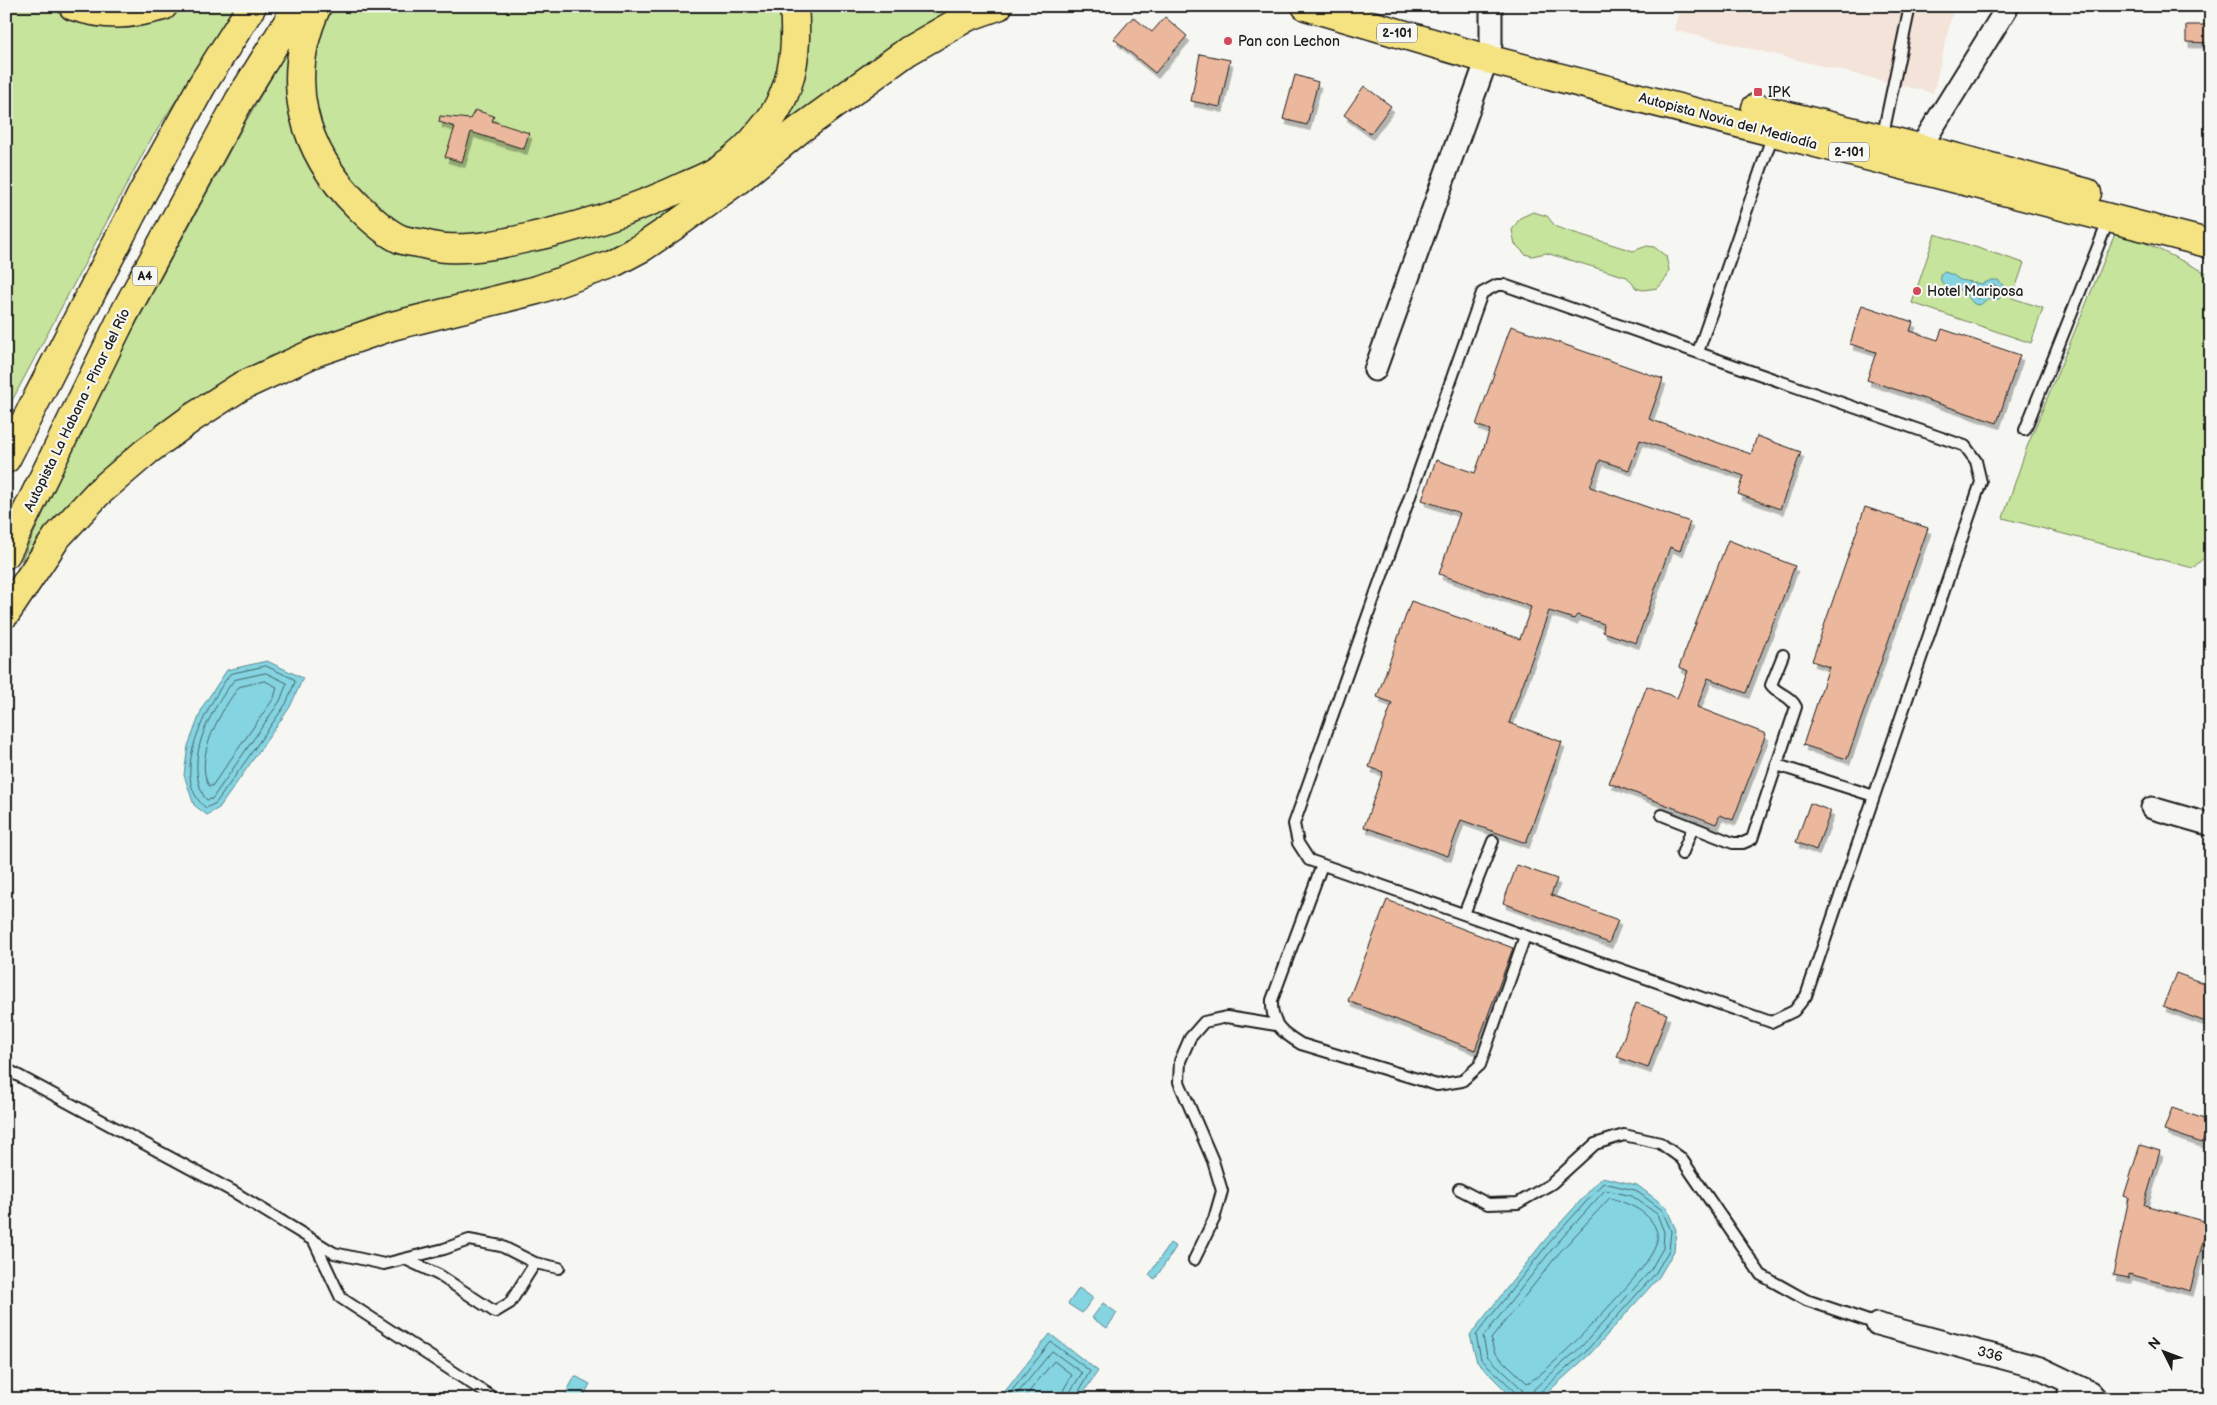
<svg xmlns="http://www.w3.org/2000/svg" width="2217" height="1405" viewBox="0 0 2217 1405" font-family="'Balsamiq Sans',sans-serif">
  <defs>
    <filter id="shadow"><feDropShadow dx="3" dy="5.5" stdDeviation="0" flood-color="#0004"/></filter>
  </defs>
  <rect width="100%" height="100%" fill="#f6f6f2"/>
  <filter id="ink" filterUnits="userSpaceOnUse"><feTurbulence type="fractalNoise" baseFrequency=".02" numOctaves="2"/><feDisplacementMap in="SourceGraphic" scale="10" xChannelSelector="R" yChannelSelector="G"/><feConvolveMatrix kernelMatrix="1 2 1 2 8 2 1 2 1" color-interpolation-filters="sRGB"/></filter>
  <g filter="url(#ink)">
    <path fill="#f3e3d8" d="M1680 6H1954L1933 93 1674 30Z"/>
    <path fill="#c6e49b" stroke="#71805c" d="M6 6H44L90 23 145 24 199 6H236L147 146 6 412Z
      M330 6H782L784 47 777 86 739 141 697 170 583 213 495 235H435L399 224 367 205 334 164 313 114 314 60Z
      M800 6H974L736 171 626 243 545 277 270 365 94 483 21 561 103 385 246 121 290 46 348 213 490 256 765 137Z
      M1533 212 1547 216 1556 227 1633 251 1647 246 1654 247 1666 256 1669 270 1667 277 1658 288 1643 290 1636 288 1627 277 1546 253 1532 256 1525 254 1515 244 1512 230 1520 218Z
      M2117 229 2211 275V551L2193 568 2003 518 2027 447Z
      M1935 234 2024 263 2012 298 2043 308 2031 343 1912 303Z"/>
    <path fill="#84d4e1" stroke="#5a8a92" d="M1945 272 1953 275 1960 280 1981 284 1992 280H1998L2005 288 1999 299 1986 300 1980 305 1974 304C1970 300 1966 293 1962 291 1952 285 1940 290 1940 274Z
      M267 661 303 678 290 707 219 808 207 815 194 805 184 775 188 746 203 706 227 670Z
      M1602 1177 1637 1185 1666 1207 1676 1230 1674 1251 1659 1277 1590 1354 1540 1399H1522L1511 1396 1477 1362 1470 1335 1544 1241Z
      M1170 1243 1176 1247 1155 1279 1149 1275Z
      M1079 1288 1093 1298 1082 1313 1068 1304Z
      M1103 1303 1117 1313 1107 1328 1092 1318Z
      M1050 1334 1098 1371 1079 1399H999Z
      M575 1376 590 1384 582 1399H563Z"/>
    <g fill="none" stroke-linecap="round" stroke-linejoin="round">
      <path stroke="#46666b" stroke-width="1" d="M1993 285 1999 287 1996 294 1984 295 1978 299 1968 290 1970 287 1982 289Z
        M266 666 294 679 295 682 286 704 216 803 206 808C167 777 208 704 230 674Z
        M266 673 287 683 280 701 212 799 207 800C203 797 202 792 200 787 188 750 212 709 234 680Z
        M265 681 277 687 274 698 212 786H209C193 758 221 710 239 687Z
        M1610 1198C1628 1203 1652 1212 1657 1233 1659 1244 1651 1255 1645 1264 1633 1283 1544 1378 1527 1383L1494 1352 1491 1339 1559 1253Z
        M1005 1399 1051 1342 1090 1371 1075 1399
        M1013 1399 1052 1351 1082 1373 1070 1392 1069 1399
        M1023 1399 1054 1361 1072 1375 1064 1389 1062 1399
        M1519 1399 1517 1393 1481 1359 1476 1335 1548 1244 1603 1183 1635 1190 1662 1210 1671 1231 1669 1250 1655 1274 1587 1350 1539 1393 1537 1399
        M1525 1399 1522 1389 1487 1356 1483 1337 1553 1248 1605 1190 1632 1196 1657 1214 1664 1232 1663 1248 1650 1271 1582 1346 1534 1389 1531 1399"/>
    </g>
    <path fill="#ebb89d" stroke="#1c1c1c" filter="url(#shadow)" d="M1133 17 1152 32 1165 17 1187 36 1155 73 1114 39Z
      M2186 25H2211V43L2186 42Z
      M1200 54 1230 60 1220 107 1191 101Z
      M1295 75 1318 82 1307 125 1283 119Z
      M1364 86 1391 106 1370 134 1344 115Z
      M475 110 494 116 492 121 529 133 524 149 471 132 462 162 445 157 455 127 439 122 440 116 470 119Z
      M1862 305 1913 322 1910 331 1938 340 1942 329 2020 355 1997 423 1867 380 1876 352 1850 344Z
      M1511 326 1663 379 1649 419 1751 454 1757 436 1801 452 1780 509 1738 494 1744 476 1640 440 1629 470 1600 460 1590 487 1690 522 1680 551 1670 547 1636 643 1603 632 1604 624 1577 615 1574 619 1549 611 1509 723 1562 742 1526 843 1461 820 1448 856 1364 827 1383 772 1369 767 1392 703 1377 697 1411 601 1520 639 1531 607 1439 574 1460 513 1422 500 1436 460 1475 473 1490 430 1476 425Z
      M1865 507 1928 528 1847 759 1803 745 1829 667 1812 661Z
      M1728 540 1795 566 1746 693 1708 678 1697 707 1766 734 1733 820 1720 815 1716 824 1609 783 1647 686 1677 698 1688 671 1679 667Z
      M1810 803 1831 811 1816 850 1796 842Z
      M1517 865 1557 879 1551 895 1618 920 1609 943 1503 903Z
      M1387 900 1513 948 1475 1050 1348 1001Z
      M2176 973 2211 986V1024L2163 1006Z
      M1636 1003 1667 1014 1648 1068 1617 1057Z
      M2172 1108 2210 1121 2202 1143 2164 1130Z
      M2140 1145 2160 1151 2144 1205 2208 1222 2190 1291 2129 1274V1278L2113 1275 2129 1198 2124 1196Z"/>
    <g fill="none" stroke-linecap="round" stroke-linejoin="round">
      <defs>
        <path id="lane" d="M1882 139 1910 6
          M1497 285H1504L1965 446 1976 461 1981 482 1806 996 1794 1011 1771 1022 1309 860 1298 843 1294 824 1482 293Z
          M1698 352 1773 134
          M2025 430 2109 219
          M1777 765 1874 796
          M1662 815 1733 843H1743L1752 839 1796 707C1790 695 1779 695 1771 685L1783 655
          M1682 854 1693 827
          M1322 865 1272 1000C1271 1024 1281 1032 1301 1044L1437 1085 1462 1081 1480 1065 1525 936
          M1464 914 1493 841
          M6 1069 234 1192 334 1253 384 1264 444 1249 469 1240 501 1246 535 1263 559 1268
          M1459 1189 1488 1204 1518 1203 1551 1184 1595 1144 1624 1135 1660 1143 1681 1158 1761 1275 1806 1300 1877 1324
          M314 1241 341 1298 495 1399
          M405 1259 439 1275 495 1312 510 1303 535 1263
          M1194 1260 1214 1219 1222 1191 1213 1161 1179 1082 1180 1061 1190 1038 1204 1022 1227 1017 1276 1025
          M2061 1399 2068 1381"/>
        <path id="street" d="M1917 160 1920 148 2008 6
          M1375 370 1487 59 1491 44V6
          M2152 808 2211 825
          M1877 1324 2040 1368 2090 1392 2096 1399"/>
        <path id="highway" d="M73 6C107 17 130 15 163 6
          M317 6C283 80 302 151 359 207 369 217 387 233 400 239 405 241 413 242 419 243 428 245 438 248 447 248 480 250 513 241 545 234 595 222 639 208 685 186 696 181 708 177 718 170 734 160 750 146 762 130 793 94 798 52 794 6
          M1306 6 1487 59 2211 244
          M1756 108 1920 148 2087 193
          M6 459 143 192 202 85 252 6
          M6 554 124 314 239 101 298 6
          M6 613 57 537 98 493 147 451 192 418 240 387 316 352 392 326 537 290 611 264 643 247 674 226 738 180 799 130 908 51 967 17 998 6"/>
      </defs>
      <use href="#lane" stroke="#1c1c1c" stroke-width="14"/>
      <use href="#street" stroke="#1c1c1c" stroke-width="25"/>
      <use href="#highway" stroke="#1c1c1c" stroke-width="31"/>
      <use href="#lane" stroke="#f6f6f2" stroke-width="10"/>
      <use href="#street" stroke="#f6f6f2" stroke-width="21"/>
      <use href="#highway" stroke="#f5e382" stroke-width="28"/>
    </g>
  </g>
  <g fill="#d1495b" stroke="#f6f6f2" stroke-width="2">
    <circle cx="1228" cy="41" r="5"/>
    <rect x="1753" y="87" width="10" height="10" rx="2.5"/>
    <circle cx="1917" cy="291" r="5"/>
  </g>
  <g text-anchor="middle" dominant-baseline="central" stroke-width="4.5" stroke-linejoin="round" paint-order="stroke">
    <g fill="#f6f6f2" stroke="#5d5d5c" stroke-width="1">
      <rect x="1377" y="23.5" width="40" height="19" rx="4"/>
      <rect x="1829" y="142.5" width="40" height="19" rx="4"/>
      <rect x="132.5" y="266.5" width="25" height="19" rx="4"/>
    </g>
    <g font-size="12" font-weight="bold" fill="#1c1c1c">
      <text x="1397" y="33">2-101</text>
      <text x="1849" y="152">2-101</text>
      <text x="145" y="276">A4</text>
    </g>
    <g font-size="14" fill="#1c1c1c" stroke="#f6f6f2" text-anchor="start">
      <text x="1238" y="41">Pan con Lechon</text>
      <text x="1768" y="92">IPK</text>
      <text x="1927" y="291">Hotel Mariposa</text>
    </g>
    <g font-size="14" fill="#1c1c1c" stroke="#f6f6f2">
      <text transform="translate(1728 121) rotate(15)">Autopista Novia del Mediodía</text>
      <text transform="translate(77 410) rotate(-64)">Autopista La Habana - Pinar del Río</text>
      <text transform="translate(1990 1354) rotate(15)">336</text>
    </g>
  </g>
  <rect width="2217" height="1405" fill="none" stroke="#f6f6f2" stroke-width="25"/>
  <rect x="12" y="12" width="2192" height="1380" fill="none" stroke="#1c1c1c" stroke-width="2" filter="url(#ink)"/>
  <g transform="translate(2164 1352) rotate(312)" stroke="#f6f6f2" stroke-width="4" paint-order="stroke">
  <path d="M0-4L9 19L0 12L-9 19Z" fill="#1c1c1c"/>
  <text y="-8" font-size="14" font-weight="bold" text-anchor="middle" fill="#1c1c1c">N</text>
  </g>
</svg>
